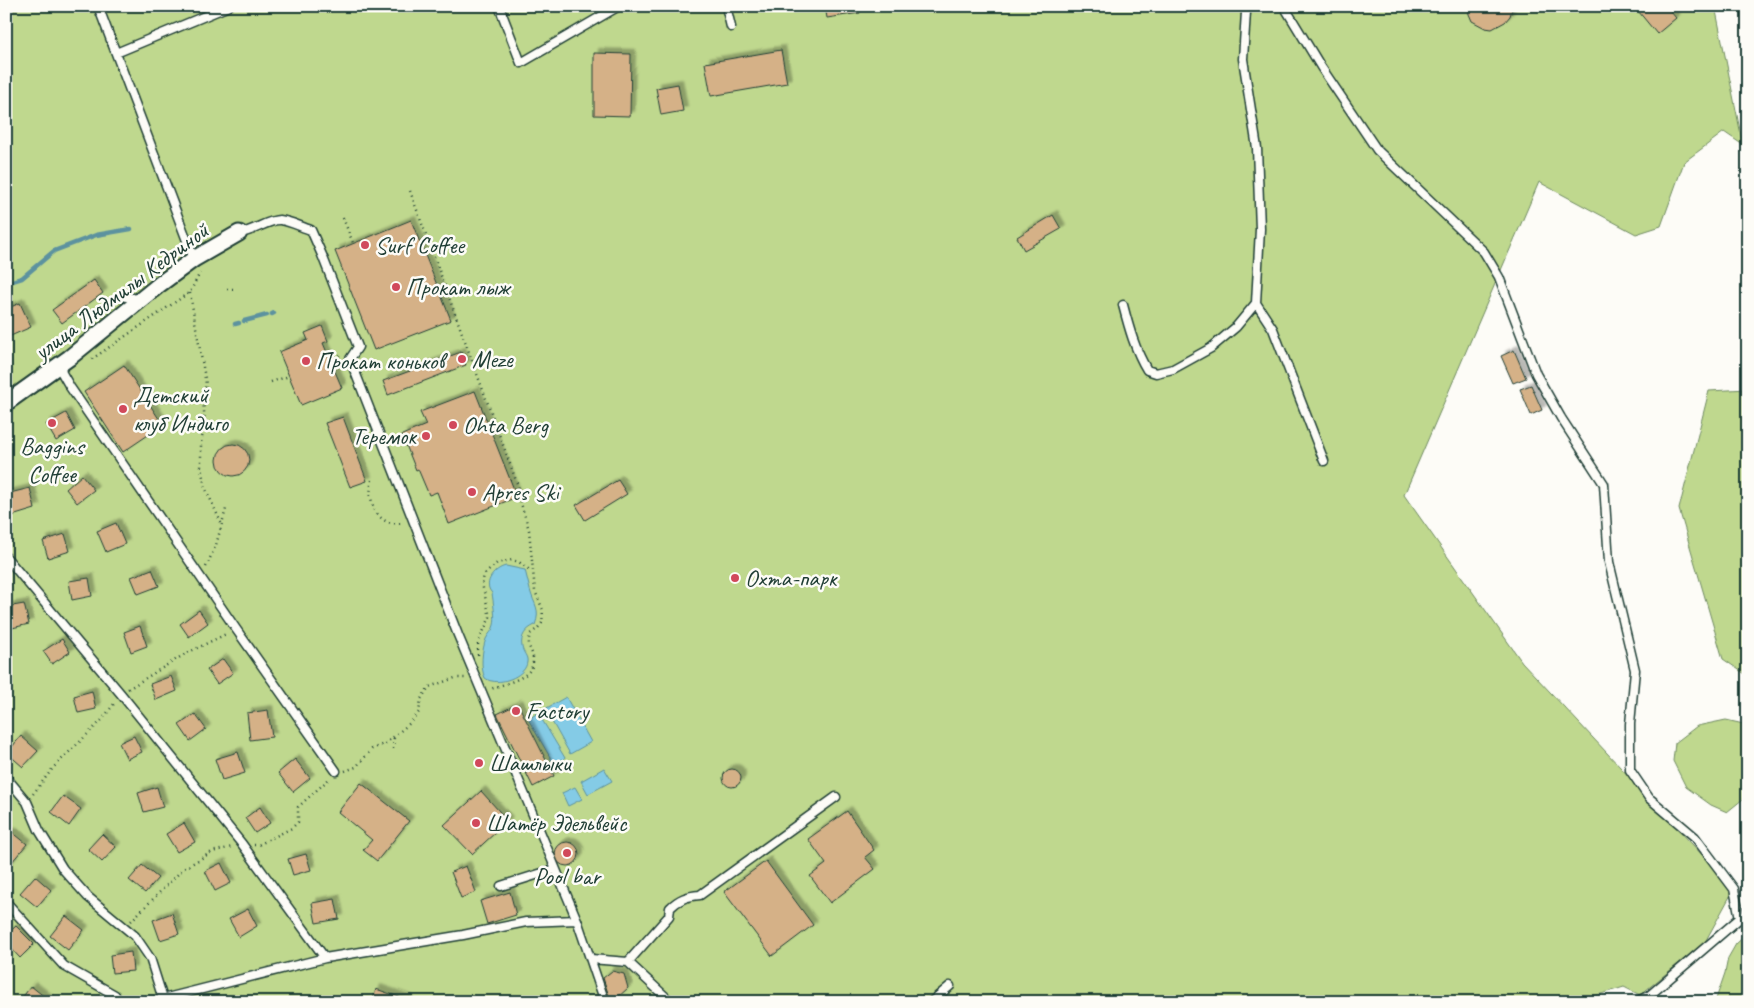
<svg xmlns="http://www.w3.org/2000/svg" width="1754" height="1008" viewBox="0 0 1754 1008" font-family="Caveat,sans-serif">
  <defs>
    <filter id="shadow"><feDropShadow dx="4.5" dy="-4.5" stdDeviation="1" flood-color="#0004"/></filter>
  </defs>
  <rect width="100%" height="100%" fill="#fdfcf7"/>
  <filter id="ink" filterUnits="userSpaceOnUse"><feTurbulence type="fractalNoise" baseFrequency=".02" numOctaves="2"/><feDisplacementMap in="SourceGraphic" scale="10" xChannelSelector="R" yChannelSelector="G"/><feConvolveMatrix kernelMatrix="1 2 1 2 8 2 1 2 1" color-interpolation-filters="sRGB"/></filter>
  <g filter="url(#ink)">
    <path fill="#bfd88e" stroke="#6f8a61" d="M6 6H1715L1743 145 1724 132 1684 162 1661 226 1636 234 1539 182 1404 495 1522 662 1734 889 1705 942 1640 995 1624 987 1575 1002H6Z
      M1748 389V676L1723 659 1679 509 1709 391Z
      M1726 720 1748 725V795L1727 812 1711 805 1686 787 1673 761 1675 743 1697 726Z
      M1748 933V1002H1715L1725 973 1728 958 1736 944Z"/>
    <path fill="#84cbe6" stroke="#5c929f" d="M506 566 525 570C527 577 528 583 530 590 534 605 541 609 535 625 526 629 520 636 522 647 523 653 528 656 527 662 526 675 504 684 492 681 489 681 487 679 485 678 480 668 482 649 486 639 488 634 493 631 494 625 496 619 493 600 492 593 482 583 495 568 506 566Z
      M566 697 591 742 570 754 545 709Z
      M538 713 565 758 554 764 528 719Z
      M604 768 612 781 588 794 581 781Z
      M575 787 582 799 568 806 562 793Z"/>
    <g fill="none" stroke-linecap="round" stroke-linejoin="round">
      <path stroke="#5c929f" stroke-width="4.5" d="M6 283 22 278 54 251 96 235 131 229
        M272 314 274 313
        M244 321 267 315
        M235 324 239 323"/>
    </g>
    <path fill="#d5b187" stroke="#1f3d34" filter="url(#shadow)" d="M825 6H859L860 13 827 18Z
      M1467 6H1513L1510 16 1505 22 1492 29 1485 28 1472 21 1469 14Z
      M1634 6H1666L1676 18 1657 34Z
      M781 50 787 83 711 96 705 63Z
      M594 53 631 54 630 116 594 115Z
      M678 84 683 111 661 115 656 88Z
      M1053 215 1061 229 1024 250 1017 237Z
      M411 220 451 320 374 350 335 251Z
      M94 280 103 293 62 323 52 310Z
      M20 303 31 327 6 338V309Z
      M322 326 328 341 323 343 342 388 301 405 279 352 308 340 305 333Z
      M1514 350 1526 378 1513 383 1501 356Z
      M461 352 466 365 388 395 383 381Z
      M124 365 163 425 123 452 84 392Z
      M1531 385 1542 410 1531 415 1520 389Z
      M475 391 517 497 449 524 437 492 429 495 418 469 416 470 402 435 426 425 420 412Z
      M66 413 75 430 56 441 46 424Z
      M343 417 367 481 350 487 325 423Z
      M217 460a16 16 0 1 1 32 0a16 16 0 1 1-32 0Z
      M82 475 94 490 77 503 66 489Z
      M618 480 627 494 585 520 576 505Z
      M30 488 35 509 12 516 6 494Z
      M116 523 125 544 106 552 97 531Z
      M65 534 70 551 48 558 43 541Z
      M152 569 159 586 138 594 131 577Z
      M89 578 92 596 72 600 69 581Z
      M24 604 29 624 12 628 7 607Z
      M199 610 208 623 189 637 180 624Z
      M140 626 147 646 131 652 124 632Z
      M62 639 70 652 52 664 43 651Z
      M223 659 233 673 217 684 207 670Z
      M171 676 177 691 156 700 150 684Z
      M92 691 96 709 78 713 74 696Z
      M518 704 554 776 533 787 497 714Z
      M268 710 272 737 250 740 247 713Z
      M195 714 206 729 190 741 179 725Z
      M21 736 38 751 23 767 7 753Z
      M134 736 142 752 127 759 119 743Z
      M238 752 245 773 222 780 215 759Z
      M295 759 310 778 293 792 278 773Z
      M723 778a9 9 0 1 1 18 0a9 9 0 1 1-18 0Z
      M361 783 409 821 377 861 363 850 372 840 338 812Z
      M157 787 163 807 144 812 138 793Z
      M481 791 508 821 472 854 444 825Z
      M63 796 81 809 69 826 51 812Z
      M260 807 270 823 255 833 245 818Z
      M847 811 874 850 865 857 875 869 830 903 810 876 826 864 808 839Z
      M184 823 195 842 177 852 166 834Z
      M11 831 27 844 6 869V836Z
      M102 834 116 847 102 862 88 849Z
      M555 854a12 12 0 1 1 24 0a12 12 0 1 1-24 0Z
      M306 854 311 870 293 875 288 859Z
      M766 861 813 925 772 956 724 892Z
      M221 863 231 883 215 891 205 871Z
      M142 865 158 878 145 893 129 880Z
      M466 866 476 892 461 898 451 872Z
      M35 876 51 890 37 907 20 893Z
      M510 892 516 915 487 924 480 901Z
      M335 899 339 919 316 923 312 903Z
      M248 909 257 926 239 937 229 919Z
      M172 913 179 934 160 940 153 920Z
      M66 916 84 930 68 950 50 936Z
      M16 926 34 944 20 958 6 943V935Z
      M131 952 133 971 112 973 110 955Z
      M612 971 624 974 628 988 617 998 609 996 603 978Z
      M31 986 51 1002H19Z
      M376 989 408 1000V1002H372Z"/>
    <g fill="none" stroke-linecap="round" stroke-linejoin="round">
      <defs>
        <path id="service" d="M98 6 194 259
          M499 6 521 63 619 6
          M726 6 731 27
          M1284 6 1321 67 1377 150 1484 252 1499 277 1536 374 1561 418 1604 484 1609 562 1635 670 1630 724V770L1649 798 1695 837 1734 889 1740 918 1650 995 1636 1002
          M116 53 229 6
          M239 233C253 232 269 219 280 220 290 221 301 227 311 230L322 255 358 347 350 359 458 635 577 920 605 1002
          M120 296 133 298 139 301
          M1256 303 1273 329 1324 461
          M1123 305C1129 328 1135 350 1147 370L1156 373 1173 369 1211 348 1236 327 1256 303 1260 229 1257 148 1243 59 1246 12 1244 6
          M58 366 70 387 236 629 336 771
          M6 557 121 694 242 844 325 958
          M6 777 27 802 39 830 63 869 88 897 135 936 150 958 163 999
          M501 886 555 869
          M6 902 64 966 115 995 118 1002
          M591 959 628 962 669 916 670 908C679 899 687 896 700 895L836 797
          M628 962 671 1002
          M151 1002 325 958 463 935 526 922 577 920
          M931 1002 950 986"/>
        <path id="minor" d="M6 403 69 358 160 284 194 259 239 233"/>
      </defs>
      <use href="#service" stroke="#1f3d34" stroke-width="11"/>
      <use href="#minor" stroke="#1f3d34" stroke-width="19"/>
      <path stroke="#1f3d34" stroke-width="2.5" stroke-dasharray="1 4" stroke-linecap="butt" d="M410 191 521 494 520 500 529 530 535 591 543 610 542 623 537 629 530 634C526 650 534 650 533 661 533 679 504 683 491 689
        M343 218 353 243
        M227 289H234
        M190 293 206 384 203 400 205 422 201 443V467L205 487 222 525
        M92 359 190 292 200 273
        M330 359 340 355
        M271 382 289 376
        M372 480C368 494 372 516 388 522 393 524 399 523 404 523
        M206 567 216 545 226 509
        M478 655V643L490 617 482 584 484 575 497 563 512 560 519 562 531 571
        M128 689 185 654 228 633
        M393 749 394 737
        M345 771 356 767 372 749 386 743 410 723 419 712 421 699 429 687 455 678H465
        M33 794 53 768 102 720 116 701
        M254 845H258L292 828 298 822V807L329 779
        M131 921 183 869 212 852 232 847"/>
      <use href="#service" stroke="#fdfcf7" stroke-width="8"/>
      <use href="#minor" stroke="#fdfcf7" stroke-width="15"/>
    </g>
  </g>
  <g fill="#d1495b" stroke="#fdfcf7" stroke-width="2">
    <circle cx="365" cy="245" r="5"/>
    <circle cx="396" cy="287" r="5"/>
    <circle cx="462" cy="359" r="5"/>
    <circle cx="306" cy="361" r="5"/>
    <circle cx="123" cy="409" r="5"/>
    <circle cx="52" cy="423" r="5"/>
    <circle cx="453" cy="425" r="5"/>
    <circle cx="426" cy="436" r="5"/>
    <circle cx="472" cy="492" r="5"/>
    <circle cx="735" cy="578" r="5"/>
    <circle cx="516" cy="711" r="5"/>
    <circle cx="479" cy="763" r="5"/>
    <circle cx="476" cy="823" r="5"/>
    <circle cx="567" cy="853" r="5"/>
  </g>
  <g text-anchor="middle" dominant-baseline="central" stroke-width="5" stroke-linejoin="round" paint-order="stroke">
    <g font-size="24" fill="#1f3d34" stroke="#fdfcf7" text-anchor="start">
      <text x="375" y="245">Surf Coffee</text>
      <text x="406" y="287">Прокат лыж</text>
      <text x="472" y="359">Meze</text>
      <text x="316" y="361">Прокат коньков</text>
      <text x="133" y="395">Детский<tspan x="133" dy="28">клуб Индиго</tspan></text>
      <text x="463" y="425">Ohta Berg</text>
      <text x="416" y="436" text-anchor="end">Теремок</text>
      <text x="52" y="446" text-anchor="middle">Baggins<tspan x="52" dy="28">Coffee</tspan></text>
      <text x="482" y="492">Apres Ski</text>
      <text x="745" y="578">Охта-парк</text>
      <text x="526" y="711">Factory</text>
      <text x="489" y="763">Шашлыки</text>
      <text x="486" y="823">Шатёр Эдельвейс</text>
      <text x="567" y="876" text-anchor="middle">Pool bar</text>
    </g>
    <g font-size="24" fill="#1f3d34" stroke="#fdfcf7">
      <text transform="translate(121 291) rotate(-37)">улица Людмилы Кедриной</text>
    </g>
  </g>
  <rect width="1754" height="1008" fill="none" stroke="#fdfcf7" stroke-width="25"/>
  <rect x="12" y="12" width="1729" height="983" fill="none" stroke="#1f3d34" stroke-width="2" filter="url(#ink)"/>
</svg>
